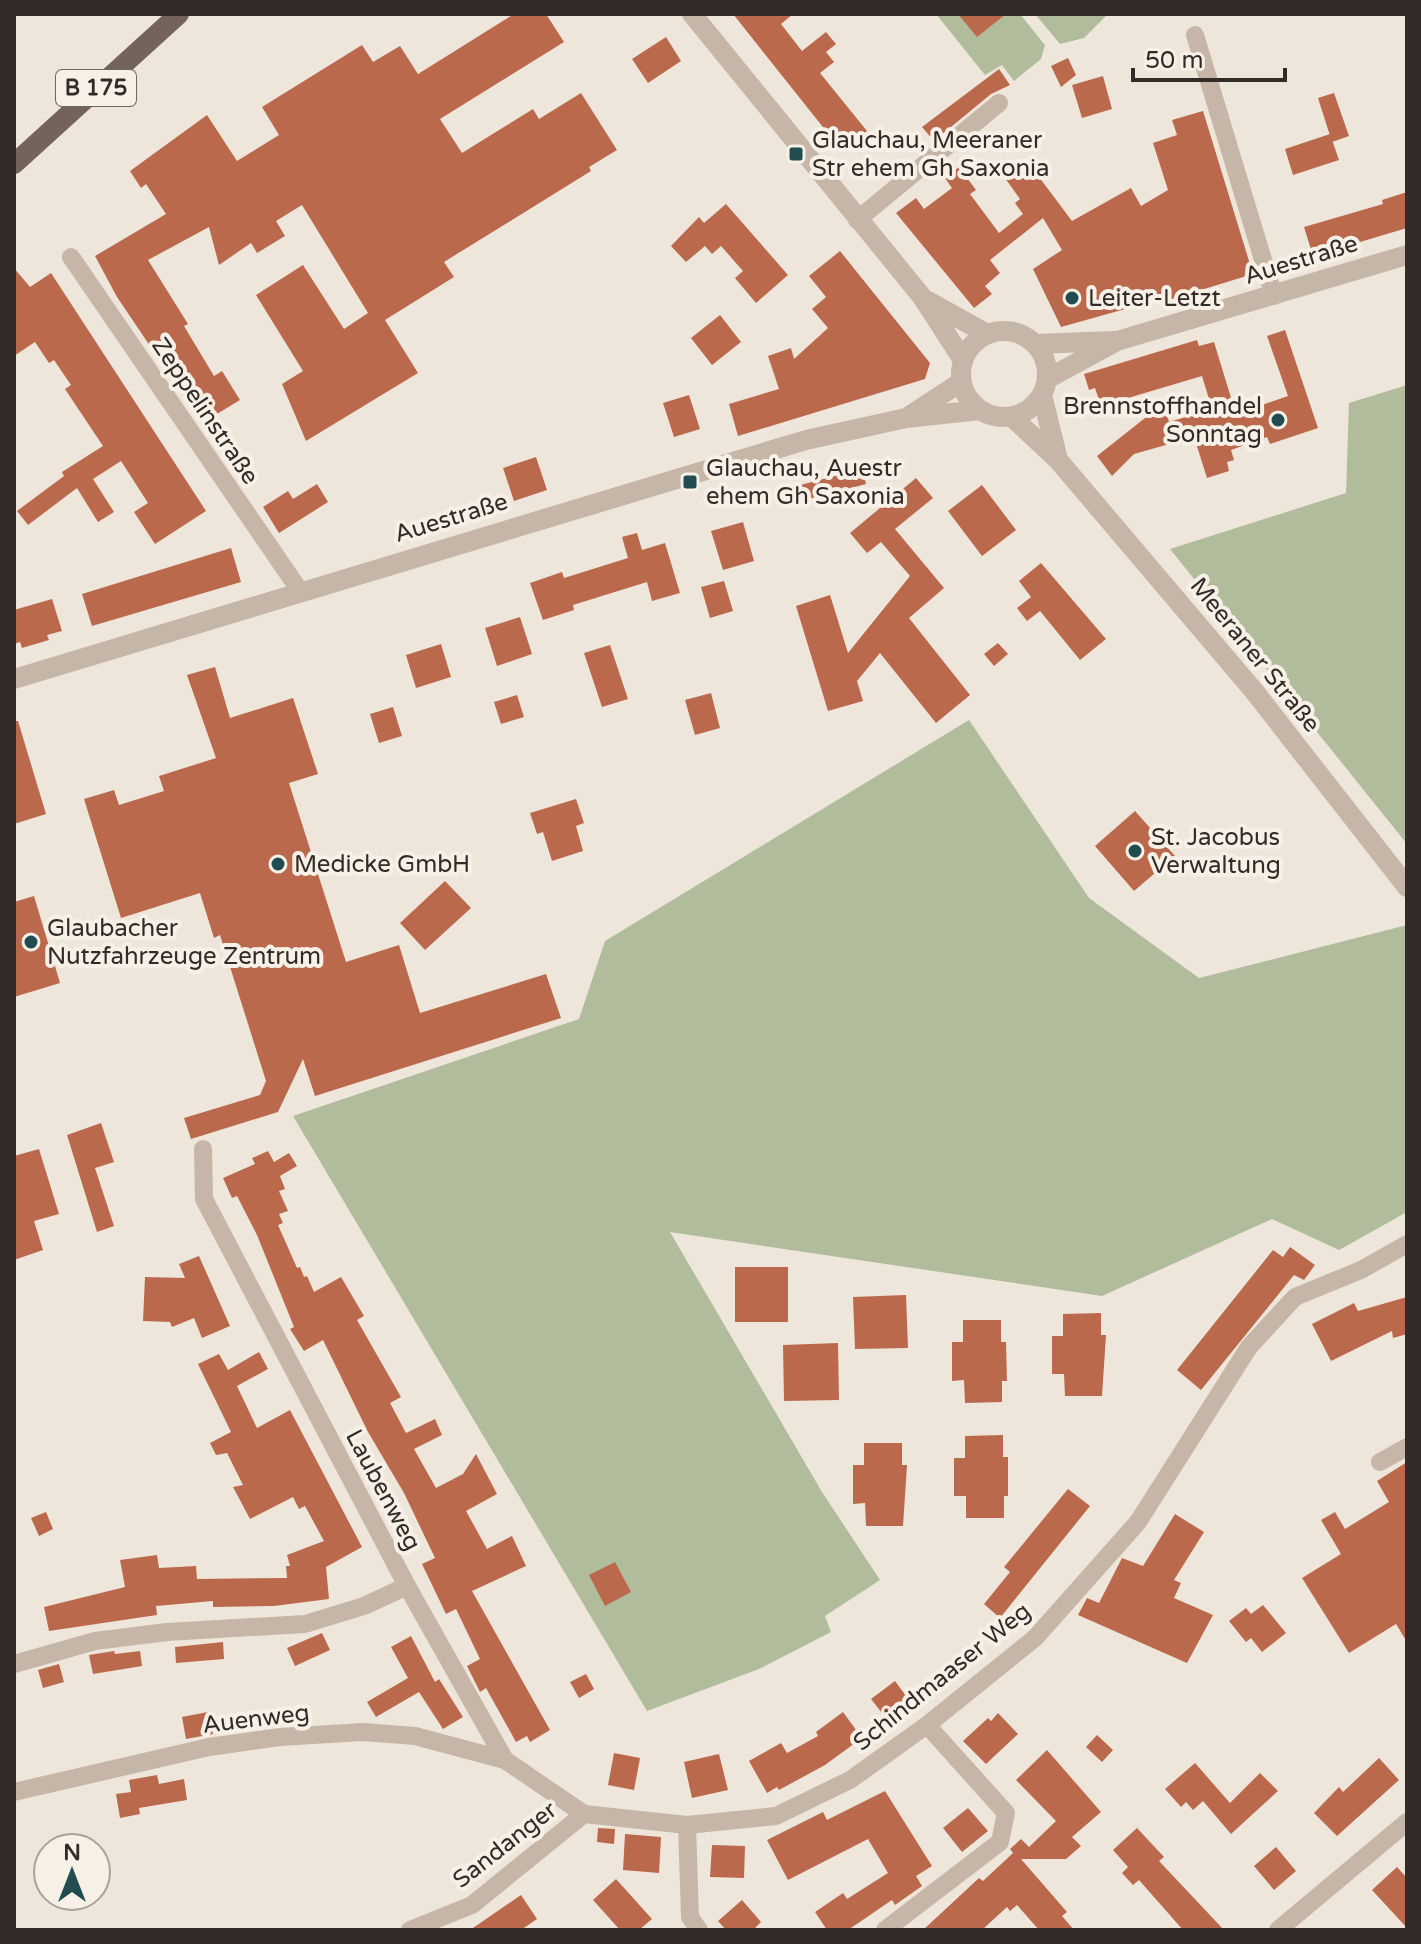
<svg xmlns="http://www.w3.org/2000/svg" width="1421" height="1944" viewBox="0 0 1421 1944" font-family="'Varela Round',sans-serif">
  <rect width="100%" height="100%" fill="#efe6db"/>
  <path fill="#b1bc9c" d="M936 14H1020L1045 45 1041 59 1014 81 1002 65 985 75Z
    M1035 14H1108L1084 38 1060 44Z
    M1407 385V844L1170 549 1346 493 1349 403Z
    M969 720 1089 898 1199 978 1407 925V1212L1339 1250 1272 1219 1102 1296 670 1232 822 1492 880 1580 825 1616 831 1632 759 1669 647 1711 293 1116 579 1019 605 941Z"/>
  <path fill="#ba694d" d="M514 14H546L564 42 440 119 462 153 533 109 539 119 581 93 617 150 589 167 591 171 444 262 454 277 385 320 418 373 306 441 282 384 303 371 256 295 303 265 344 329 368 313 302 205 276 221 285 236 257 253 251 243 219 265 209 227 148 260 188 324 184 326 214 376 222 371 240 400 202 423 117 297 95 256 166 214 146 184 141 188 130 171 207 115 237 161 279 135 262 107 362 45 373 62 400 46 418 74Z
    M733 14H793L781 24 802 51 826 32 836 44 826 52 834 62 820 73 867 131 842 151Z
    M958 14H1006L977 37Z
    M666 37 681 61 648 83 632 59Z
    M1068 58 1076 75 1061 87 1051 66Z
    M999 69 1010 85 991 94 934 141 922 127Z
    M1103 76 1112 109 1082 118 1072 85Z
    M1334 93 1349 136 1332 142 1318 98Z
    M1203 111 1253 274 1162 302 1161 299 1061 327 1033 269 1062 250 1043 218 990 260 1000 273 985 286 992 294 974 308 896 213 916 198 924 209 952 188 945 178 959 167 976 190 970 194 999 233 1023 214 1015 203 1020 199 1005 178 1027 161 1072 221 1131 188 1141 206 1168 190 1153 143 1177 135 1172 120Z
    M1330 134 1339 160 1293 175 1285 149Z
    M1407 192V228L1313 256 1304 227 1383 204 1382 200Z
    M726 204 788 275 756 303 735 278 743 271 721 246 712 254 705 246 686 262 671 246 699 217 704 223Z
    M840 251 930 363 925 379 738 436 729 404 779 389 768 356 791 348 794 359 828 328 812 309 826 297 809 276Z
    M14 268 30 287 51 273 206 511 155 544 134 512 148 503 121 461 93 479 114 512 98 522 77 488 28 525 17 511 64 476 62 472 103 446 65 389 71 385 54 360 49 363 35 342 14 356Z
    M720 315 741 342 712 365 691 338Z
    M1285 330 1318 428 1270 444 1267 437 1231 450 1234 460 1227 462 1229 471 1207 478 1194 437 1134 454 1112 476 1097 456 1164 403 1169 422 1212 409 1202 376 1101 406 1095 388 1089 390 1084 374 1197 340 1199 346 1214 342 1236 414 1288 396 1267 336Z
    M689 395 700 429 674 437 663 403Z
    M536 457 547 490 514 501 503 468Z
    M862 469 866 484 785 505 781 490Z
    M916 478 933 498 895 529 944 588 909 618 970 695 936 723 880 653 857 681 863 701 828 711 796 606 830 595 848 653 910 576 881 542 867 553 850 533Z
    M317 484 328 502 279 533 263 507 288 491 293 499Z
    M982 485 1016 530 982 556 948 511Z
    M743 522 754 561 723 570 711 531Z
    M637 533 642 550 665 543 680 593 652 601 647 582 573 605 574 610 543 620 530 583 562 572 564 578 628 558 622 537Z
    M231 548 241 582 92 626 82 594Z
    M1041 563 1106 639 1080 660 1040 611 1027 621 1017 608 1031 597 1019 581Z
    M724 581 733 611 710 618 701 587Z
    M52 599 62 631 47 635 49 640 22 648 20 642 14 644V610Z
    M520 617 532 654 497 666 485 628Z
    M998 643 1008 654 994 666 984 654Z
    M441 644 451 677 416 688 406 655Z
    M610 645 628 699 602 707 584 653Z
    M215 667 230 718 293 698 318 774 289 783 346 962 399 945 420 1013 546 974 561 1018 315 1096 303 1059 278 1112 191 1139 184 1118 260 1095 266 1081 220 935 214 938 200 893 121 918 84 799 114 790 119 805 164 791 159 776 216 758 187 675Z
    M711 693 720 728 695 735 685 700Z
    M517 695 524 717 501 724 494 702Z
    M393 707 402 736 379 743 370 714Z
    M14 721H18L46 814 14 824Z
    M576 799 584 823 576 826 583 851 552 861 543 832 537 834 530 813Z
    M1135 811 1175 856 1134 891 1095 846Z
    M445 881 471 908 425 950 400 923Z
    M34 896 60 983 14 997V902Z
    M101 1123 114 1162 95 1168 114 1226 97 1232 67 1135Z
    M39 1149 59 1214 34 1221 43 1250 14 1260V1156Z
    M268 1151 274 1162 289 1153 297 1166 280 1176 285 1189 279 1191 288 1211 279 1214 283 1223 278 1225 297 1268 300 1267 304 1277 307 1276 314 1292 341 1277 364 1316 357 1320 401 1397 390 1403 406 1433 435 1419 442 1435 414 1449 436 1488 463 1474 476 1454 497 1494 466 1511 487 1549 512 1536 526 1566 472 1591 550 1730 530 1742 527 1736 516 1742 486 1688 480 1692 467 1666 480 1659 456 1609 446 1614 422 1564 435 1558 404 1493 368 1432 323 1340 304 1351 290 1329 294 1327 257 1235 237 1196 232 1198 223 1178 255 1164 252 1158Z
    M1290 1247 1315 1265 1304 1280 1294 1275 1201 1390 1177 1370 1273 1250 1283 1257Z
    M199 1256 230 1326 202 1338 194 1318 172 1327 170 1322 143 1321 145 1277 185 1278 179 1264Z
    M735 1267H788V1322H735Z
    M906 1295 908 1348 855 1349 853 1297Z
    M1407 1297V1334L1393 1338 1392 1331 1331 1361 1312 1324 1354 1303 1358 1311Z
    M1101 1313V1335H1106L1102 1396H1065L1064 1374H1052V1336H1063V1314Z
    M963 1320H1001V1342H1006L1007 1381H1002V1402L965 1403 964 1380 952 1381V1342H963Z
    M838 1343 839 1400 784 1401 783 1345Z
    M259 1352 268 1369 237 1386 257 1428 290 1410 362 1547 326 1567 329 1599 274 1606 213 1607V1601L156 1606 157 1615 49 1631 44 1607 125 1587 120 1560 157 1555 159 1568 196 1566 197 1579 287 1578 286 1566H290L287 1555 324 1541 305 1506 299 1509 293 1497 250 1519 233 1487 243 1485 227 1453 216 1455 210 1443 231 1432 198 1364 219 1354 228 1370Z
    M1003 1435V1457H1008V1496H1004V1518H966V1496H954V1458H965V1436Z
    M864 1443H902V1465H907L903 1526H866L865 1503 853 1504V1465H864Z
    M1407 1462V1642L1396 1624 1349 1653 1302 1578 1341 1554 1321 1520 1335 1512 1345 1529 1389 1502 1377 1481Z
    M1068 1489 1090 1506 1000 1618 984 1604 1010 1572 1004 1567Z
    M46 1512 53 1529 39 1536 31 1518Z
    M1175 1514 1204 1532 1174 1580 1181 1583 1174 1598 1213 1615 1187 1663 1078 1615 1087 1598 1099 1603 1122 1558 1143 1566Z
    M615 1562 631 1592 605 1606 589 1575Z
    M1263 1605 1286 1633 1262 1652 1251 1638 1246 1642 1229 1621 1246 1608 1251 1614Z
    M322 1633 330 1650 295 1666 287 1648Z
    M411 1636 435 1682 439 1679 463 1717 443 1729 419 1692 376 1717 367 1702 408 1678 391 1647Z
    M223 1642 224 1659 176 1663 175 1647Z
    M114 1651 115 1654 140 1651 142 1666 93 1674 89 1655Z
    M59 1664 64 1682 43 1688 38 1670Z
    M586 1674 594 1689 579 1698 570 1682Z
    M895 1681 912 1704 889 1722 871 1699Z
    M208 1712 213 1734 186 1739 182 1717Z
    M843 1712 862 1738 825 1765 779 1790 777 1787 767 1793 749 1761 781 1743 787 1753 818 1736 816 1732Z
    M998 1713 1018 1734 986 1764 963 1741 988 1718 991 1721Z
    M1097 1735 1113 1750 1102 1762 1086 1747Z
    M1047 1750 1101 1812 1072 1837 1081 1846 1066 1859H1021L1067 1912 1062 1916 1074 1930H1039L1017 1905 1010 1911 1007 1907 982 1930H923L979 1878 983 1881 1013 1853 1010 1849 1021 1839 1029 1847 1056 1821 1016 1780Z
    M614 1753 640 1758 634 1790 608 1785Z
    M719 1754 728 1790 692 1798 684 1762Z
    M1379 1758 1399 1780 1337 1836 1314 1813 1339 1787 1343 1792Z
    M1195 1763 1230 1803 1260 1773 1278 1791 1231 1834 1203 1801 1193 1810 1186 1802 1181 1807 1165 1789Z
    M157 1775 159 1784 184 1779 187 1800 139 1808 140 1814 120 1818 116 1794 131 1792 129 1780Z
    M885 1791 932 1866 916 1876 922 1886 895 1905 892 1900 848 1930H827L815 1912 843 1893 847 1899 888 1873 868 1839 788 1880 767 1840 823 1812 827 1820Z
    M968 1808 988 1831 962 1852 943 1828Z
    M598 1828 615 1829 614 1844 597 1842Z
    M1137 1828 1164 1857 1159 1861 1224 1930H1183L1139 1880 1133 1885 1122 1873 1128 1867 1113 1850Z
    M625 1834 661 1837 659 1873 623 1870Z
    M712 1845 745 1846 744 1878 710 1877Z
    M1276 1847 1296 1871 1274 1890 1254 1866Z
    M1397 1867 1407 1878V1928L1372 1890Z
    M616 1879 652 1919 639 1930H620L593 1900Z
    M521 1895 537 1919 521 1930H470Z
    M742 1900 761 1922 753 1930H726L718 1921Z"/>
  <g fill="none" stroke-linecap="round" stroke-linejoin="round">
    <path stroke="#c6b6a8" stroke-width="18" d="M1195 35 1274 296
      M857 220 999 103
      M71 257 300 591
      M203 1149 204 1199 407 1586 505 1760 584 1814 687 1825 776 1816 850 1780 927 1725 1035 1638 1138 1522 1249 1347 1295 1297 1361 1270 1407 1244
      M1380 1462 1407 1447
      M14 1664 95 1641 167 1632 305 1624 364 1606 407 1586
      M14 1792 209 1747 280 1737 363 1732 415 1736 505 1760
      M687 1825 690 1917 699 1930
      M410 1930 472 1905 584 1814
      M885 1930 1000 1842 1006 1813 927 1725
      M1278 1930 1407 1822"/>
    <path stroke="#c6b6a8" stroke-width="20" d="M692 14 923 298 963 360
      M928 301 987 334
      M961 374a43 43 0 1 1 86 0a43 43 0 1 1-86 0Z
      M1035 344 1113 341
      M1047 379 1117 341 1407 255
      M1042 395 1058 460
      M909 416 961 382
      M1012 417 1058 460 1254 691 1407 887
      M14 679 806 440 906 418 980 410"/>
    <path stroke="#74635a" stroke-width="20" d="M14 164 179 14"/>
  </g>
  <g fill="#214d50" stroke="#f7f0e6" stroke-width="3">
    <rect x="788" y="146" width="16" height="16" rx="4"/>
    <circle cx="1072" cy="298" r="8"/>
    <circle cx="1278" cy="420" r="8"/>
    <rect x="682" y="474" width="16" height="16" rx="4"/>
    <circle cx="1135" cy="851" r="8"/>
    <circle cx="278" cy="864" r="8"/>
    <circle cx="31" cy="942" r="8"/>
  </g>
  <g text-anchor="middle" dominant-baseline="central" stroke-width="8" stroke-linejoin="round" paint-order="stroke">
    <rect fill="#f7f0e6" stroke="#6e6660" stroke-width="2" x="56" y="70" width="80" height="36" rx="6"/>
    <g font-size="22" font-weight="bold" fill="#332b27">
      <text x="96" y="88">B 175</text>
    </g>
    <g font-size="24" fill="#332b27" stroke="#f7f0e6" text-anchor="start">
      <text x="812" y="140">Glauchau, Meeraner<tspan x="812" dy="28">Str ehem Gh Saxonia</tspan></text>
      <text x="1088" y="298">Leiter-Letzt</text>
      <text x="1262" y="406" text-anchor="end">Brennstoffhandel<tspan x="1262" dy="28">Sonntag</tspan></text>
      <text x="706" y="468">Glauchau, Auestr<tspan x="706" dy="28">ehem Gh Saxonia</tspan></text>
      <text x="1151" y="837">St. Jacobus<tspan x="1151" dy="28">Verwaltung</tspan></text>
      <text x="294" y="864">Medicke GmbH</text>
      <text x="47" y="928">Glaubacher<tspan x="47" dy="28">Nutzfahrzeuge Zentrum</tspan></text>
    </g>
    <g font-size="24" fill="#332b27" stroke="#f7f0e6">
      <text transform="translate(1301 260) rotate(-17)">Auestraße</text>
      <text transform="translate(205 411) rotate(56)">Zeppelinstraße</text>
      <text transform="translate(451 518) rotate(-17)">Auestraße</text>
      <text transform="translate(1255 655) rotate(51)">Meeraner Straße</text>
      <text transform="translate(383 1490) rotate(62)">Laubenweg</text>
      <text transform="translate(942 1677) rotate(-39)">Schindmaaser Weg</text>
      <text transform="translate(256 1719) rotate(-7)">Auenweg</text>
      <text transform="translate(505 1845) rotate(-38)">Sandanger</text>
    </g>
  </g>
  <rect width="1421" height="1944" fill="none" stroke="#332b27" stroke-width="32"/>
  <g transform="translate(72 1872)"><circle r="38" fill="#f7f0e6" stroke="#a9a19a" stroke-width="2"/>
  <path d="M0-6L14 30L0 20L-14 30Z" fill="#214d50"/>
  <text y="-12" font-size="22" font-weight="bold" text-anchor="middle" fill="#332b27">N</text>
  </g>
  <path d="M1133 68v12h152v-12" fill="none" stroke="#332b27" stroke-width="4"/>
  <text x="1145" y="68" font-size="24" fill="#332b27" stroke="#f7f0e6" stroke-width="6" paint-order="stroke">50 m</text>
</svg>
